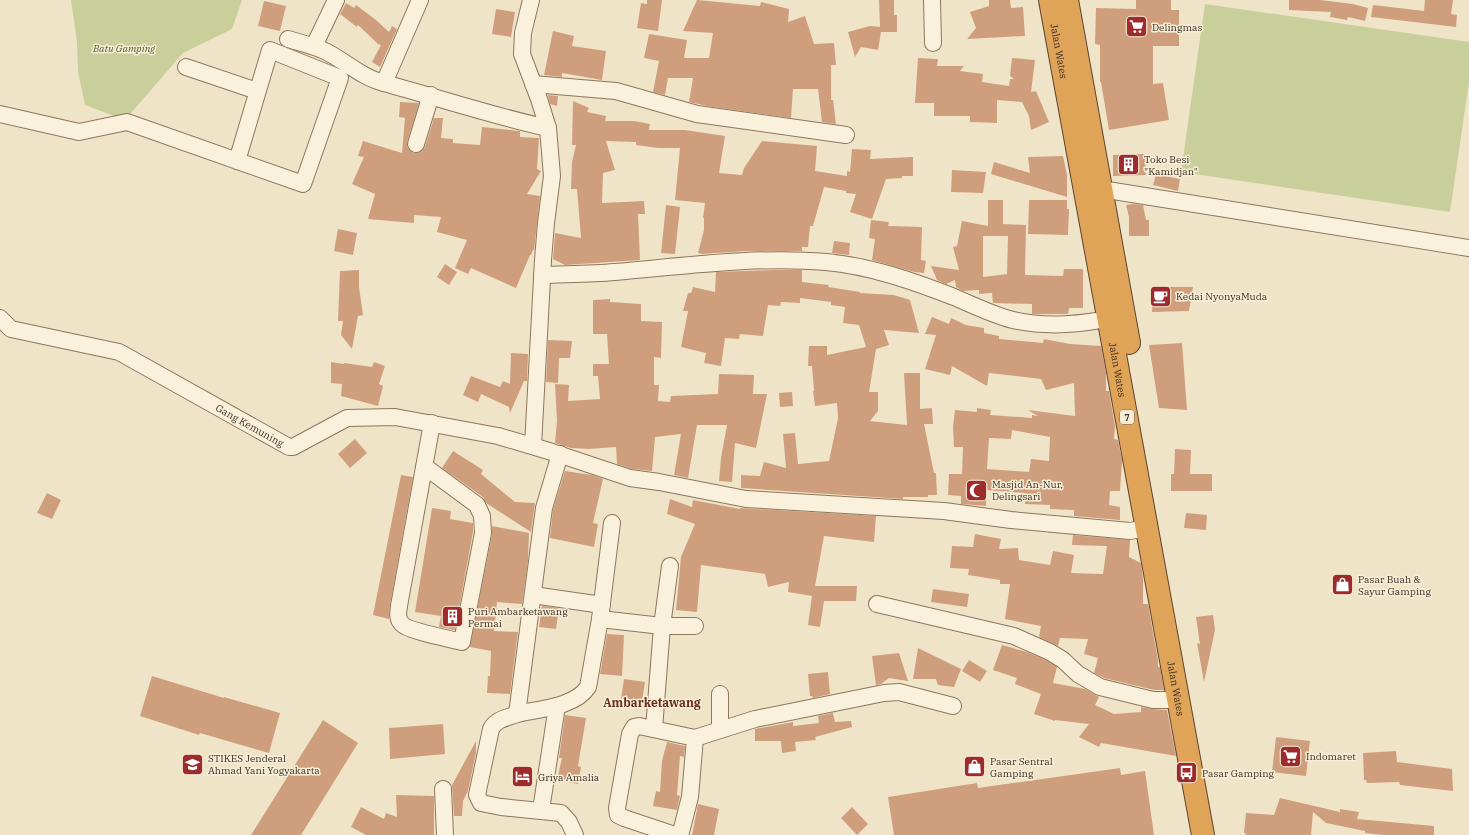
<svg xmlns="http://www.w3.org/2000/svg" width="1469" height="835" viewBox="0 0 1469 835" font-family="'IBM Plex Serif',serif">
  <rect width="100%" height="100%" fill="#f0e4c8"/>
  <path fill="#c9cf9b" d="M71 0H242L232 29 183 53 125 120 85 105 78 72 77 42Z
    M1205 4 1469 42V82L1450 212 1181 172Z"/>
  <path fill="#cf9f7d" fill-rule="evenodd" d="M647 0H662L658 31 637 28 641 3 647 4Z
    M697 0 760 6 761 2 789 9 788 22 805 16 814 44 834 43 836 65H831V100H833L836 124 822 122 818 89H793L791 118 707 106 689 102 693 78H668L665 95 653 92 659 61 644 58 649 34 687 40 684 58H709L713 33 683 31Z
    M879 0H894V15H897V32H881L878 50 861 47 855 57 848 32 870 26 880 27Z
    M989 0H1010L1011 8 1023 7 1025 36 967 39 976 28 970 12 989 6Z
    M1136 0H1171V10H1179V46H1153V84L1163 83 1169 120 1109 130 1101 82H1100V45L1095 44 1096 8 1136 9Z
    M1289 0H1320L1353 4 1368 8 1365 21 1348 17 1347 20 1330 17 1331 12 1289 10Z
    M1425 0H1453L1451 14 1457 15 1456 27 1371 17 1373 5 1424 11Z
    M264 1 286 6 280 31 258 26Z
    M346 3 354 8 356 5 376 20 389 32 392 26 397 29 380 67 372 62 381 45 378 44 358 25 357 27 340 14Z
    M496 9 515 12 511 37 492 34Z
    M553 31 574 36 572 46 606 51 602 80 562 73V77L544 75Z
    M918 58 938 59 937 66H964L960 71 983 74 982 82 1009 86 1010 79H1014L1010 76 1012 58 1035 60 1031 92 1036 91 1049 122 1031 130 1029 116 1022 102 997 100V123L970 122V116H934V103H915Z
    M548 95 558 96 557 106 550 104Z
    M573 101 589 108 587 112 606 116 605 121H634L650 124 649 130H685L725 136 719 173 742 175 744 168 762 141 817 146 815 171 847 176V171L850 172 852 149 871 150 870 159 913 157V176H902V178L886 179 872 219 850 212 856 194 846 193V191L824 187 813 226H810L808 247H802V251H746L702 254 698 253 704 230V218H703L705 203 675 200 680 148H658L636 145V142L606 141 615 170 603 173 602 203 644 201 645 214H638L640 260 565 265 553 259 555 233 581 238 577 189H571L572 162 576 145H572Z
    M400 102 419 103 407 142V146L409 150 414 153H418L422 151 425 147 434 118H443L441 138 453 139V143L480 145 482 127 519 131H520V137L539 138 537 169 541 171 527 194 540 196 534 250H533L531 255H530L516 288 471 268 468 274 455 268 467 240 437 232 441 217 414 215V223L368 219 375 194 352 184 364 157 358 156 363 141 402 153 405 118 399 117Z
    M1145 154 1146 175 1113 176V155Z
    M1063 156 1067 175V197L991 174 994 162 1030 173 1028 157Z
    M952 170 986 172 983 193 951 192Z
    M1156 174 1180 179 1178 191 1153 185Z
    M988 200H1003V224L1026 225 1025 275 1063 276 1064 269H1083V308H1069L1068 314H1032V304L993 303 992 293 979 294V290L963 291 956 287 955 280 946 284 937 280 931 266 959 270 953 247 957 246 962 221 988 226ZM983 236H1008L1007 274 983 277Z
    M1029 200H1067V209H1069L1068 235 1028 234Z
    M1133 204 1143 205 1146 220H1149V236H1129V217L1126 205Z
    M666 205 680 207 675 254 661 253Z
    M871 220 889 222 888 226 922 227 921 260 926 261 924 273 914 272 872 260 875 239 869 238Z
    M338 229 357 233 353 255 334 251Z
    M834 241 850 243 849 255 832 253Z
    M445 264 457 272 449 285 437 277Z
    M359 270V287L363 315 358 316 352 349 341 335 343 321H338L340 271Z
    M773 270H802V282L829 285 828 287 860 292V293L894 295 910 300 919 333 884 330 889 345 876 349 869 392H878V411L870 421 907 425 904 373H920V409L932 408 933 424H924L934 473H936L937 495H928V497H903V499L741 488V475L760 476 764 462 786 468 783 434 795 433 798 464 829 461 838 418 837 403 815 406 813 391H814L812 366H808L809 346H827V355L866 347 859 325 843 323 845 307 831 305V302L800 298V303L781 302 780 306 768 305 763 336 740 334 739 339 725 338 721 366 704 363 706 353 681 347 688 311H683L688 293H691L693 287 715 292 716 272Z
    M1154 287H1193L1189 311 1152 312Z
    M610 299V302L641 304V321L662 322 661 358 654 357V385H659L658 401 670 402 671 396 718 394 719 374 754 375 753 394H767L756 448 735 443 732 482 719 481 721 458 727 425H697L688 478 674 475 681 434 655 437 652 471 632 469 617 464 616 447 589 449 571 448 555 443 557 421 555 384 569 385 568 401 600 399 598 376H593V364H609L607 334H593V300Z
    M932 317 949 324 951 318 966 325 984 328V333L999 336V339L1043 343 1044 339 1070 344 1101 346 1106 373V391H1109L1115 426 1114 439 1118 440 1122 460 1120 491H1110L1109 505 1120 507V520L1074 516V510L1050 509V505L1025 504V493L986 490V506L961 504V496L948 495 949 474H962L963 447H954L953 427 955 410 977 412V408L991 410 990 415 1032 418V415L1038 416 1028 410 1075 416 1074 383 1046 390 1041 379 989 373 987 386 952 366 950 375 925 369 936 335 925 334ZM1012 430 1050 437 1049 461 1031 459 1029 472 987 469 989 438 1011 439Z
    M548 340 572 341 570 358H559L558 383 546 382Z
    M1182 343 1187 410 1159 408 1149 345Z
    M511 353 528 354 527 381H524L510 413 509 407 481 394 478 402 463 395 471 376 500 387 503 381 510 384Z
    M331 362 344 364V363L372 367 374 362 385 366 379 384 383 386 378 406 341 396 342 384 331 383Z
    M792 392 793 406 780 407 779 393Z
    M355 439 367 453 350 468 338 454Z
    M1175 449 1191 450 1190 474H1212V491H1171V474H1174Z
    M453 451 483 470 481 474 515 502 535 503 531 532 486 503 483 497 442 468Z
    M565 471 592 475 603 479 593 523 598 524 594 547 550 538 553 510Z
    M401 475 413 477 390 605 389 619 373 615Z
    M47 493 61 500 52 519 37 513Z
    M670 499 692 507 693 500 740 509V508L876 516 874 542 824 536 815 586H857L856 601H824L820 627 808 625 812 596 788 592 789 582 768 587 765 574 701 565 697 612 676 610 681 557 695 524 667 514Z
    M432 508 451 511 450 519 473 523V532L455 630 439 627 441 616 415 612Z
    M1186 513 1207 515 1206 530 1184 528Z
    M492 526 529 533 528 560 522 604 497 602 494 631 518 632 510 694 487 693 488 676H490L491 651 470 647 492 535Z
    M975 534 1001 539 999 549 1018 548 1019 560 1050 565 1053 551 1074 555 1071 573 1103 574 1107 546 1072 545 1073 535 1130 540 1129 557 1141 563 1143 579V604H1148L1158 660V667H1160L1164 690H1154L1104 678 1094 673 1098 658 1084 654 1088 639 1060 638 1058 646 1039 637 1041 626 1005 619 1010 584H1000V580L968 575 969 569 950 568 952 546 973 547Z
    M933 589 969 594 967 607 931 602Z
    M542 606 559 608 556 629 539 627Z
    M1213 615 1215 630 1204 682 1197 643 1200 644 1196 617Z
    M607 634 624 635 622 676 600 674Z
    M1002 645 1027 652 1046 660 1057 667 1053 683 1085 689 1099 697 1095 705 1114 714 1141 712V707L1153 709 1167 710 1176 756 1101 743 1099 747 1079 737 1089 724 1055 720V721L1034 714 1041 694 1015 684 1017 678 993 670Z
    M918 648 961 669 954 687 938 685 936 679H913Z
    M899 653 908 681 889 678 881 684 876 685 872 656Z
    M969 660 987 671 980 682 962 671Z
    M828 672 830 694 813 698 812 696H810L808 674Z
    M152 676 224 698V697L280 713 269 753 200 733 199 735 140 716Z
    M624 679 645 682 642 701 621 699Z
    M833 713 835 722 851 721 852 727 815 737 816 740 795 742 796 751 782 753 781 741H755V729L793 722V726L819 723 818 716Z
    M565 715 586 718 578 766 581 767 578 784 557 780 562 758H559Z
    M323 720 358 743 301 835H251Z
    M443 724 445 754 390 759 389 728Z
    M1276 737 1310 741 1306 776 1272 772Z
    M476 741V753L468 791 463 801 462 816H454L452 785Z
    M667 742 685 746 684 757 680 756 677 795 680 796 677 810 653 806 656 791 660 792 662 761Z
    M1396 751 1397 762 1452 769 1453 791 1400 785 1399 782 1367 783 1366 780H1364L1363 753Z
    M1120 768 1121 775 1145 771 1154 835H894L888 797 977 783 978 788Z
    M396 795 434 796V835H366L351 827 361 807 384 819 386 813 397 817Z
    M1280 798 1340 812V809L1359 812 1357 819 1434 826V835H1383L1365 833V831L1326 823 1313 812 1311 835H1245L1246 833H1244L1246 813 1274 815Z
    M698 804 719 809 714 835H692Z
    M852 807 868 824 857 835 841 818Z"/>
  <g fill="none" stroke-linecap="round" stroke-linejoin="round">
    <defs>
      <g id="street">
        <path d="M420 0 384 83C439 98 493 116 548 128"/>
        <path d="M531 0 523 33 522 54 539 99 548 128 552 176 546 223 543 260 533 446"/>
        <path d="M932 0 933 43"/>
        <path d="M288 39C301 43 315 46 327 52 346 62 363 78 384 83"/>
        <path d="M314 46 336 0"/>
        <path d="M186 67 257 91"/>
        <path d="M533 84 616 91 697 114 846 135"/>
        <path d="M0 114 79 132 127 122 303 184 340 78 270 50 237 161"/>
        <path d="M416 144 431 95"/>
        <path d="M1101 189 1469 248"/>
        <path d="M542 275C566 274 591 274 615 272 685 266 755 256 826 262 870 266 913 281 954 297 973 305 993 315 1013 320 1048 328 1083 324 1118 317"/>
        <path id="s1" d="M0 318 11 329 119 352 289 447H293L347 418 395 417 498 436 552 452 630 478 659 482 746 499 944 511 1011 520 1130 531 1147 528"/>
        <path d="M560 454 544 508 517 714C539 709 575 707 588 687L600 619 662 626H695"/>
        <path d="M424 466 477 505 482 516 483 533 462 642C451 639 408 631 402 624 397 619 398 613 399 606L432 423"/>
        <path d="M533 595 602 605"/>
        <path d="M877 604 1014 636 1050 652 1063 660 1078 674 1100 687 1153 700H1178"/>
        <path d="M600 619 612 523"/>
        <path d="M517 714C507 718 496 719 491 729L477 795 481 803 501 807 561 813 569 822 575 835"/>
        <path d="M654 729 662 626 670 566"/>
        <path d="M720 729V694"/>
        <path d="M695 738 690 797 681 832 675 835 624 818 618 815 617 808 630 734 634 727 639 726 695 738 755 719 884 693 899 692 953 706"/>
        <path d="M443 789 445 835"/>
        <path d="M541 810 557 706"/>
      </g>
      <g id="highway">
        <path id="s2" d="M1050 0 1203 835"/>
        <path d="M1067 0 1129 343"/>
      </g>
    </defs>
    <use href="#street" stroke="#8d765c" stroke-width="18"/>
    <use href="#highway" stroke="#5b4430" stroke-width="24"/>
    <use href="#street" stroke="#faf1dc" stroke-width="16"/>
    <use href="#highway" stroke="#e0a458" stroke-width="22"/>
  </g>
  <defs>
    <symbol id="supermarket-square" viewBox="-11 -11 22 22"><rect x="-9" y="-9" width="18" height="18" rx="4" fill="#9e2a2b" stroke="#f7eed8"/><path d="M-6-5.5h2.5l.6 2H6L4.5 2H-2.5L-4.4-4H-6ZM-1.5 3.2a1.3 1.3 0 1 0 .1 0ZM3 3.2a1.3 1.3 0 1 0 .1 0Z" fill="#fff"/></symbol>
    <symbol id="building-square" viewBox="-11 -11 22 22"><rect x="-9" y="-9" width="18" height="18" rx="4" fill="#9e2a2b" stroke="#f7eed8"/><path d="M-4-6H4V6H1V3H-1V6H-4ZM-2.5-4.3h1.7v1.8h-1.7ZM.8-4.3h1.7v1.8H.8ZM-2.5-1h1.7V.8h-1.7ZM.8-1h1.7V.8H.8Z" fill="#fff"/></symbol>
    <symbol id="cafe-square" viewBox="-11 -11 22 22"><rect x="-9" y="-9" width="18" height="18" rx="4" fill="#9e2a2b" stroke="#f7eed8"/><path d="M-5.5-4.5H6V0H3Q3 3.5 0 3.5H-2.5Q-5.5 3.5-5.5 0ZM3-3.2v2h1.7v-2ZM-6 4.5H4V6H-6Z" fill="#fff"/></symbol>
    <symbol id="mosque-square" viewBox="-11 -11 22 22"><rect x="-9" y="-9" width="18" height="18" rx="4" fill="#9e2a2b" stroke="#f7eed8"/><path d="M3.5-4.9A6 6 0 1 0 3.5 4.9A5 5 0 1 1 3.5-4.9Z" fill="#fff"/></symbol>
    <symbol id="shop-square" viewBox="-11 -11 22 22"><rect x="-9" y="-9" width="18" height="18" rx="4" fill="#9e2a2b" stroke="#f7eed8"/><path d="M-5-2.5h2.3a2.7 3.5 0 0 1 5.4 0H5L5.5 6h-11ZM-1.5-2.5h3a1.5 2.3 0 0 0-3 0Z" fill="#fff"/></symbol>
    <symbol id="university-square" viewBox="-11 -11 22 22"><rect x="-9" y="-9" width="18" height="18" rx="4" fill="#9e2a2b" stroke="#f7eed8"/><path d="M0-5L7-2L0 1L-7-2ZM-4 1L0 2.5L4 1V4Q0 6-4 4Z" fill="#fff"/></symbol>
    <symbol id="bus-square" viewBox="-11 -11 22 22"><rect x="-9" y="-9" width="18" height="18" rx="4" fill="#9e2a2b" stroke="#f7eed8"/><path d="M-5-6H5V4H4V6H2V4H-2V6H-4V4H-5ZM-3.5-4V0h7V-4ZM-3.5 1.2v1.5H-2V1.2ZM2 1.2v1.5H3.5V1.2Z" fill="#fff"/></symbol>
    <symbol id="hotel-square" viewBox="-11 -11 22 22"><rect x="-9" y="-9" width="18" height="18" rx="4" fill="#9e2a2b" stroke="#f7eed8"/><path d="M-6-4.5h1.5V1H6V5H4.5V3h-9V5H-6ZM-4 0a1.8 1.8 0 1 1 3.6 0ZM.5 0V-2.5h3Q6-2.5 6 0Z" fill="#fff"/></symbol>
  </defs>
  <g fill-rule="evenodd">
    <use href="#supermarket-square" x="1124" y="14" width="25" height="25"/>
    <use href="#building-square" x="1116" y="152" width="25" height="25"/>
    <use href="#cafe-square" x="1148" y="284" width="25" height="25"/>
    <use href="#mosque-square" x="964" y="478" width="25" height="25"/>
    <use href="#shop-square" x="1330" y="572" width="25" height="25"/>
    <use href="#building-square" x="440" y="604" width="25" height="25"/>
    <use href="#supermarket-square" x="1278" y="744" width="25" height="25"/>
    <use href="#university-square" x="180" y="752" width="25" height="25"/>
    <use href="#shop-square" x="962" y="754" width="25" height="25"/>
    <use href="#bus-square" x="1174" y="760" width="25" height="25"/>
    <use href="#hotel-square" x="510" y="764" width="25" height="25"/>
  </g>
  <g text-anchor="middle" dominant-baseline="central" stroke-width="3" stroke-linejoin="round" paint-order="stroke">
    <rect fill="#f7eed8" stroke="#756857" stroke-width="1" x="1120" y="410" width="14" height="14" rx="3"/>
    <g font-size="9" font-weight="bold" fill="#3d2e20">
      <text x="1127" y="417">7</text>
    </g>
    <g font-size="10" fill="#3d2e20" stroke="#f7eed8" text-anchor="start">
      <text x="1152" y="27">Delingmas</text>
      <text x="1144" y="159">Toko Besi<tspan x="1144" dy="12">"Kamidjan"</tspan></text>
      <text x="1176" y="296">Kedai NyonyaMuda</text>
      <text x="992" y="484">Masjid An-Nur,<tspan x="992" dy="12">Delingsari</tspan></text>
      <text x="1358" y="579">Pasar Buah &amp;<tspan x="1358" dy="12">Sayur Gamping</tspan></text>
      <text x="468" y="611">Puri Ambarketawang<tspan x="468" dy="12">Permai</tspan></text>
      <text x="1306" y="756">Indomaret</text>
      <text x="208" y="758">STIKES Jenderal<tspan x="208" dy="12">Ahmad Yani Yogyakarta</tspan></text>
      <text x="990" y="761">Pasar Sentral<tspan x="990" dy="12">Gamping</tspan></text>
      <text x="1202" y="773">Pasar Gamping</text>
      <text x="538" y="777">Griya Amalia</text>
    </g>
    <g font-size="10" font-style="italic" fill="#4d5a26" stroke="#f7eed8">
      <text x="124" y="48">Batu Gamping</text>
    </g>
    <g font-size="10" fill="#3d2e20" stroke="#f7eed8">
      <text stroke="none"><textPath href="#s2" startOffset="52">Jalan Wates</textPath></text>
      <text stroke="none"><textPath href="#s2" startOffset="376">Jalan Wates</textPath></text>
      <text stroke="none"><textPath href="#s1" startOffset="276">Gang Kemuning</textPath></text>
      <text stroke="none"><textPath href="#s2" startOffset="700">Jalan Wates</textPath></text>
    </g>
    <g font-size="12" font-weight="bold" fill="#6b2e1e" stroke="#f7eed8">
      <text x="652" y="702">Ambarketawang</text>
    </g>
  </g>
</svg>
